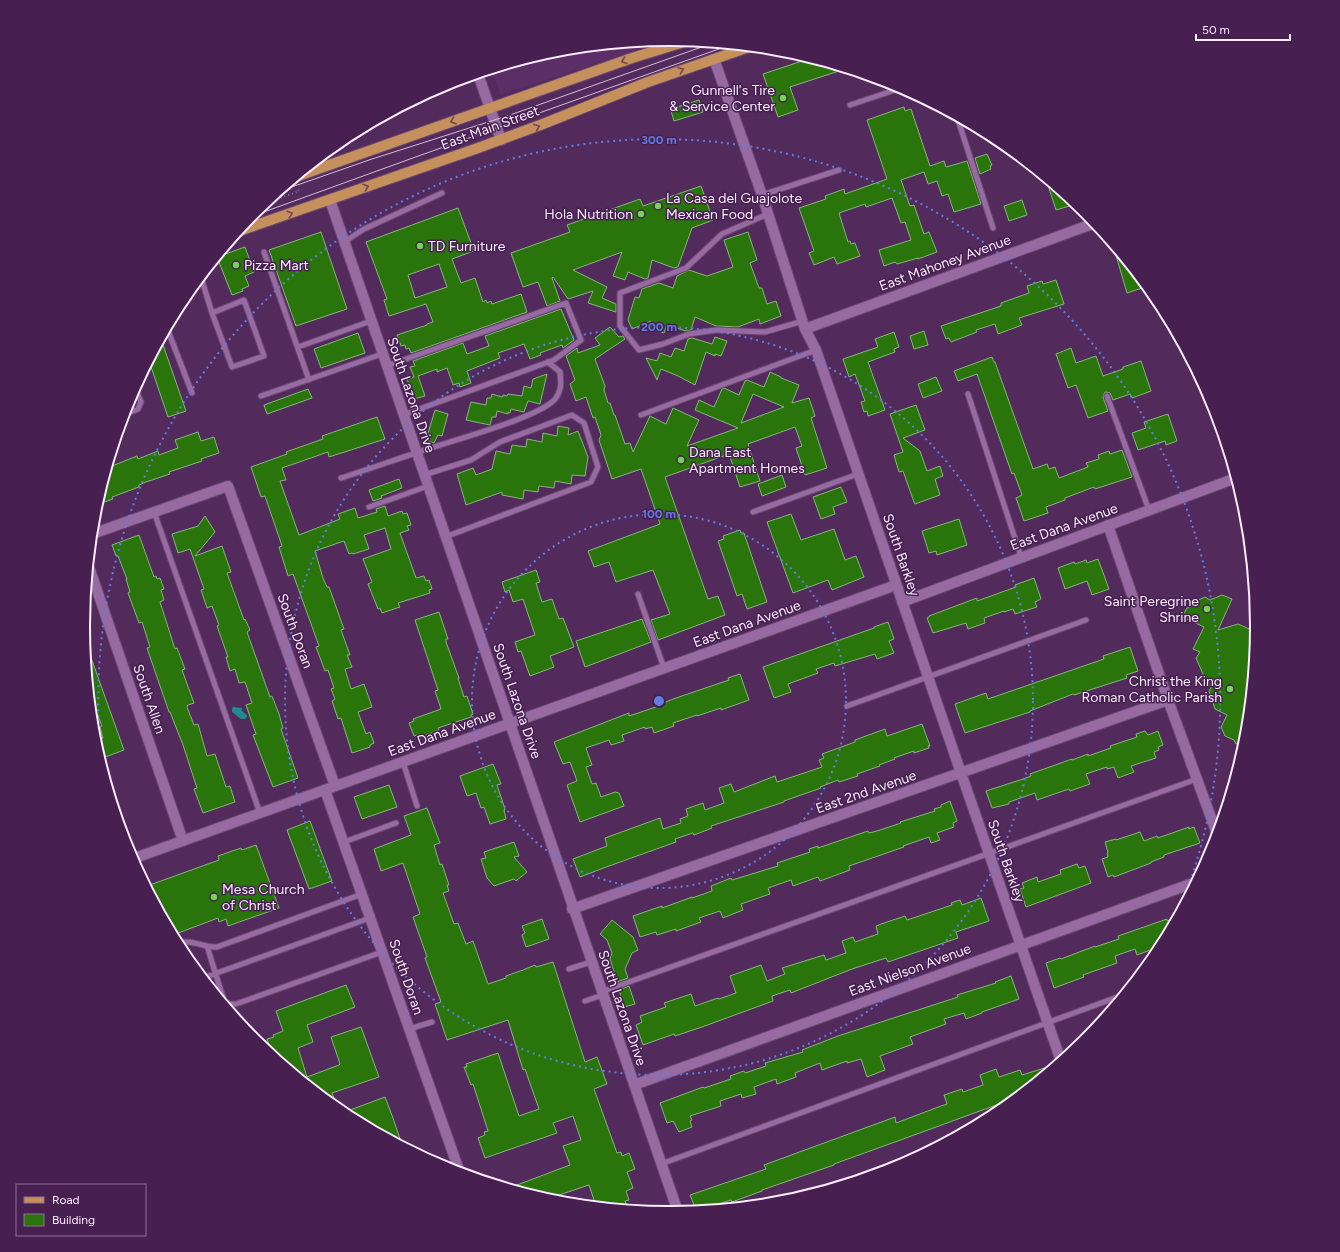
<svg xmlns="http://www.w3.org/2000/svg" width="1340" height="1252" viewBox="0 0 1340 1252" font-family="Figtree,sans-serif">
  <rect width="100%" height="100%" fill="#522a5c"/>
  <path fill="#5c2e67" d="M669 39 501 95 491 70 556 50Z"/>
  <path fill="#1f8a8f" d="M233 707 242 708V711L247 715V717L245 719H241L232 712V709Z"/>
  <path fill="#29750b" stroke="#86b57b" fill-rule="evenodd" d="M811 58 845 69 790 87 798 110 778 117 763 74Z
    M699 100 703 112 674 121 671 111 678 109 677 107Z
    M904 107 905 111 911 109 930 166 944 161 946 167 967 161 981 204 954 212 948 194 942 196 937 181 928 184 924 172 901 180 910 206 914 205 924 234 929 232 937 252 918 259V258L897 264 895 262 884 266 879 250 911 240 905 222 901 223 892 198 866 207 865 204 839 213 848 242 850 241 851 244 855 243 860 256 837 264 834 257 814 265 809 253 814 251 799 208 826 199 825 196 844 189 845 194 887 179 867 120Z
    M987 154 992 165 990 166 991 169 980 174 975 158Z
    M1046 179 1076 204 1056 210Z
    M701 186 713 220 692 228 678 267 674 268 652 260 648 278 645 279 628 272 625 280 613 276 622 252 573 270 607 287 602 298 616 304V312L588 303 593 291 568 299 553 277 552 278 560 301 547 306 538 282 523 287 511 253 570 232 567 225 640 199 643 206Z
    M1022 200 1027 215 1009 221 1004 206Z
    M458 208 474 251 452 259 461 283 475 278 483 302 486 300 487 303 491 301 492 304 521 294 527 312 411 353 409 348 406 349 405 345 401 346 397 335 427 325V324L433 322 426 304 389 316 384 300 387 299 366 242ZM439 264 447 287 415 298 408 275Z
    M321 232 347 309 296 326 269 250Z
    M748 232 757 260 750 263 759 288H762L767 304 776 301 781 316 760 324 759 319 738 327 716 326 695 317 691 330 686 331 667 325 664 333 648 327 651 321 632 329 628 320 635 297 639 298 642 289 659 283 673 288 677 276 689 270 707 276 733 267 724 240Z
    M1113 245 1143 281 1145 287 1127 293Z
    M245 247 254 272 245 276 249 286 242 289 243 291 232 295 217 257Z
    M1056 280 1064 304 1019 318 1022 325 998 334 995 324 976 330 977 332 951 342 949 338 946 339 941 326 1001 306V303L1029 293 1027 286 1042 281 1043 284Z
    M561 309 574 340 563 348 562 345 540 353 541 355 530 359 524 344 498 353 500 358 467 371 471 383 460 387 459 383 453 385 447 368 437 372V369L418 376 425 396 414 399 407 379 414 377 410 367 415 366 413 361 463 343 467 354 489 346 485 336Z
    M610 327 619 337 623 336 625 339 595 359 605 386 604 390 608 403H610L614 415H615L625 444 630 443 633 452 650 416 666 424 673 408 699 420 687 446 738 428 695 410 699 400 714 407 722 389 724 388 739 395 745 381 747 380 764 387 770 372 781 377V378L799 385 792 403 809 398 815 416 811 418 827 468 805 475 796 448 802 446 795 427 748 444 760 481 740 487 729 454 665 477 708 599 718 596 725 615 658 640 651 620 670 614 653 570 616 582 609 562 594 567 588 551 660 524 641 469 612 479 599 440 601 435 595 417 593 418 586 397 576 401 570 384 575 380 566 356 577 348 578 353 600 345 595 338ZM753 394 784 407 741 423Z
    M924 331 928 345 914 349 910 336Z
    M894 332 899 347 894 349 895 352 868 362 885 410 868 416 867 411 864 412 861 402 865 401 855 374 849 377 843 359 878 347 875 339Z
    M358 333 365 353 321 368 314 349Z
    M715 337 727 341 721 356 715 354V356L706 352 695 385 678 376 661 369 657 380 646 358 657 361 660 353 671 357 675 348 684 351 688 339 692 338 712 344Z
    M161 339 186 411 168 417 149 361Z
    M1071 348 1076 363 1096 356 1103 376 1123 369V367L1141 361 1151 391 1132 398 1130 394 1113 400 1110 393 1105 392 1103 397 1108 411 1088 418 1076 385 1068 388 1056 354Z
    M992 357 994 362H995L1033 469 1047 464 1049 469 1055 467 1059 478 1088 467 1086 463 1099 459 1098 455 1109 451 1110 454 1122 450 1132 477 1095 489 1094 487 1065 498V500L1046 507 1048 513 1024 521 1016 498 1022 495 1014 473 1012 474 977 374 958 381 954 371Z
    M547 374 540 404 528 401 524 412 511 409 510 413 508 412V414L497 411 496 417H492L490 425 466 420 471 402 486 405 487 398H491L492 394 502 397 503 395 507 396 508 394 522 396 524 386 531 388 533 379Z
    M936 377 942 391 923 398 918 384Z
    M308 389 312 398 267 414 264 405Z
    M916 405 925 430 903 438 920 451 927 471 940 466 943 476 935 479 940 495 915 504 914 502 903 471 899 472 894 455 903 452 890 414Z
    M435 410 448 414 442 436 438 435 434 443 426 440Z
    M1168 414 1177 441 1166 445 1165 441 1138 450 1132 433 1146 428 1144 422Z
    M377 417 385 439 329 457 328 452 282 468 286 480 280 481 299 535 340 519 338 514 355 508 358 518 377 512 376 509 385 506 388 516 402 511 403 514 407 513 411 525 407 526 409 530 400 533 416 578 424 576 426 581 429 580 432 589 429 590 430 593 398 603 400 607 382 613 380 608 378 609 368 584 372 582 363 559 391 549 385 528 364 535 369 549 353 554 352 553 349 554 344 541 315 551 323 578 327 587H329L344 629 341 630 350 655H347L352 667 345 669 351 689 364 684 372 707 358 712 366 734 370 732 374 743 370 745V747L352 753 341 718 338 719 332 701 335 699 331 689 334 688 328 670 325 671 316 647 319 646 293 574 288 576 279 547 282 546 265 496 261 497 251 467 287 454 286 452 323 439 322 436Z
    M558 426 569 428 568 435 578 431 588 457 585 476 572 475 571 484 555 481 554 488 539 486 538 492 524 490 523 499 502 495V492L466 505 457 474 473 468 476 475 492 469 496 451 510 454 512 445 526 447 527 439 542 442 543 433 557 436Z
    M198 432 201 441 214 437 219 453 201 459 202 461 169 472 170 474 146 482 139 485V487L112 497 113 499 96 505 107 468 137 456 138 459 158 451 159 455 178 448 175 440Z
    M782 475 786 487 762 496 758 484Z
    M399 479 402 488 381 496 382 498 373 501 369 490Z
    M841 487 847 502 833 507 835 514 821 519 813 497Z
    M791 514 801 540 834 529 845 560 856 556 864 577 832 590 828 580 793 593 767 522Z
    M205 516 215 532 195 556 222 546 231 572 227 573 244 620 245 619 250 630 247 632 270 697 272 696 279 714 283 728 281 729 298 778 273 787 253 735 256 734 246 705 252 703 245 682 239 683 235 669 230 671 226 657H228L217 626 219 625 212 606 207 608 201 590 204 589 190 549 178 553 172 534 198 526Z
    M959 519 967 545 937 555 936 551 929 553 922 531Z
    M740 530 741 533H744L767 602 747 609 742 594 737 596 718 541 724 539 723 536Z
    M139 535 154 577 156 576 157 579 160 578 164 589 161 590 164 600 160 602 175 649 177 648 185 669 182 670 194 703 188 705 187 707 194 725 198 724 207 756 215 754 226 787 230 786 235 802 203 813 194 789 197 788 183 745 170 712H169L147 648 150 647 142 622 139 623 128 593 130 592 126 579H127L118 556H116L112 545Z
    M1098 559 1109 589 1092 595 1087 581 1065 589 1058 568 1074 562 1075 564 1086 560 1087 563Z
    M536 570 540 582 536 583 542 602 552 599 559 619 563 618 574 647 550 656 554 667 530 676 521 651 518 652 515 642 535 635 523 599 513 602 509 590 505 592 502 582Z
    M1034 578 1041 599 1035 602 1037 607 1015 614 1013 609 1004 612V611L984 618 985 623 968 629 966 623 933 633 927 618 929 617V616L977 598V601L1016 587 1015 585Z
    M1222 595 1232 599 1218 630 1238 624 1256 632 1246 741 1236 744 1234 740 1225 736 1221 727 1227 715 1215 709 1209 691 1212 686 1203 682 1201 677 1203 674 1196 658 1200 652 1193 649 1204 627 1187 619 1184 613 1187 608 1195 605 1196 601 1205 597 1210 600Z
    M439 612 448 639H446V642L459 678H458L464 697 467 696 473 714 471 715V717L438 728 439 730 418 738 417 735 414 736 409 723 414 721 413 719 441 709 435 691 438 690 415 620Z
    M642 619 651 642 585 667 576 641Z
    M888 622 894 639 889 641 894 653 877 659 875 654 835 666 834 663 816 669 818 673 788 684 791 692 774 698 763 667 874 628V627Z
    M1130 647 1138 671 1126 675 1127 678 1074 695 1073 694 1030 711V712L965 733 955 704 986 693 988 699 1104 659 1103 656Z
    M86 652H89L124 750 100 759 94 741 103 738 100 727 102 726 92 702H91Z
    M740 674 749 700 721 710V708L697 716V715L673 723 674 726 654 733 652 727 645 729V727L622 735 624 741 611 745 609 740 586 748 592 765 586 767 592 784 596 783 601 797 615 792 619 793 624 806 580 822 567 785 577 781 570 762 563 764 554 742 629 713V716L656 707 655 706 676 698 729 680 728 678Z
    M922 724 930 746H928L929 748 914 753V751L894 758 895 759 879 765 880 766 857 774 858 776 839 782 838 780 820 787 821 788 784 801V802L711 826 712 828 694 835 693 833 675 839 676 842 609 866 580 877 573 859 607 846 605 838 660 818 663 829 681 823 680 819 688 816 686 809 703 803 705 810 724 803 719 788 731 784 734 792 775 776 777 782 822 767 819 760 824 758 822 754 855 742V740L885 729 887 736Z
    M1145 731 1148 735 1158 731 1163 745 1158 747 1159 750 1154 752 1156 758 1131 766 1134 772 1118 778 1114 767 1107 769V767L1086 774 1090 784 1070 791 1069 789 1037 800 1035 793 1009 802V804L992 808 986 791 1023 779 1031 776 1030 774 1072 759V760L1088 754V756L1111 748 1110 746 1137 737 1136 734Z
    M493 764 501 784 497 785 505 809 504 810 506 819 490 824 484 807 481 808 476 793 467 796 460 776Z
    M389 785 397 807 362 819 354 797Z
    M950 801 957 821 953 823 954 827 937 833 940 840 931 843 929 837 903 846 904 847 849 866 850 870 820 881 818 877 793 886 791 880 768 888 770 894 741 904 743 910 723 918 720 911 699 918 701 922 676 931V929L657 935 656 932 640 937 633 916 662 906V908L692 897V898L712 891 711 886 731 878 732 880 778 866 777 863 810 852 809 849 818 846V848L868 831 869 833 877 831 901 823 900 822 935 811 934 809 941 807V805Z
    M427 808 440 843 434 845 440 865 442 864 449 885H447L449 891 443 893 454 924 458 923 466 944 473 941 488 984 506 978V976L523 970 535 965 536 967 553 962 585 1062 597 1057 607 1084 594 1089 617 1153 621 1152 622 1156 629 1153 635 1169 627 1172 633 1188 626 1191 629 1200 625 1201 628 1209 596 1206 589 1185 547 1199 509 1188 570 1165 563 1146 581 1140 573 1116 553 1123 557 1133 485 1158 478 1138 485 1135 484 1132 488 1131 473 1084 471 1085 464 1067H467L466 1064 498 1053 519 1116 539 1109 525 1069 523 1070 508 1020 447 1040 435 1004 441 1002 425 958 427 957 413 917 420 914 403 863 381 871 374 849 411 835 404 816Z
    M310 821 332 881 309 889 287 830Z
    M1189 827V829L1194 827 1200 843 1164 855V857L1151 862V863L1114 877 1113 875 1108 877 1102 859 1108 857 1107 853 1108 852 1105 842 1116 839V840L1140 832 1144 841 1157 836 1158 838Z
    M514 842 519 856 514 857 527 872 516 881 514 879 494 886 487 878 481 859 486 858 484 852Z
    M256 845 279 908 228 926 226 919 219 922 218 918 173 935 147 886 219 860 218 856 241 848 242 850Z
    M1077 864 1079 868 1085 866 1091 883 1026 907 1020 889 1024 888 1022 883 1037 877 1038 882 1061 874 1060 870Z
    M981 898 989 921 956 932 958 938 888 962 886 958 852 969 791 993 790 990 772 996 773 1001 702 1027 675 1036 674 1034 643 1045 636 1025 642 1022 640 1016 666 1007 664 1003 691 994 695 1006 718 998 719 999 736 993 730 976 761 965 767 981 785 974 782 968 824 955 826 960 846 953 842 941 853 937 855 942 878 934 876 926 884 923 905 916 907 920 952 905 951 903 960 900 962 905Z
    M1176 918 1161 946 1137 955 1135 949 1115 956 1117 963 1083 975 1084 977 1054 988 1046 963 1060 958 1061 959 1095 946V947L1119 939 1118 936 1167 919V921Z
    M542 919 549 939 526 947 522 935 525 933 522 926Z
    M612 920 633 937 638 950 632 953 625 969 628 978 617 982 610 959 612 953 607 940 600 934Z
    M1011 976 1019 999 982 1012V1013L966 1019 964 1013 944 1019 946 1024 910 1037 913 1044 880 1056 885 1070 867 1077 861 1059 847 1063V1061L822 1070 820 1063 795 1073 796 1077 777 1084 776 1079 754 1087 756 1094 742 1098 741 1094 720 1101 721 1106 690 1116 692 1120 690 1121 692 1127 679 1132 673 1121 667 1123 660 1103 703 1087 704 1088 731 1079 730 1076 744 1071 745 1073 766 1066 765 1063 803 1052 802 1050 838 1036 958 997 957 995 996 983 995 982Z
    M346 985 355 1007 307 1025 313 1042 298 1048 307 1077 339 1065 340 1064 331 1037 361 1027 379 1077 332 1093 338 1109 273 1056 267 1039 274 1037 273 1035 283 1031 276 1011Z
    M629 986 635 1004 624 1007 619 990Z
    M1054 1065V1066L1012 1101 999 1106V1104L906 1138 834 1164V1165L762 1190V1191L732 1202 731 1200 712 1206 713 1209 696 1210 690 1195 766 1169 764 1165 895 1117 896 1123 941 1106 947 1104 944 1095 962 1089 963 1092 983 1085 980 1075 996 1069 999 1077 1020 1070 1022 1075Z
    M385 1097 393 1118 402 1145 342 1113Z"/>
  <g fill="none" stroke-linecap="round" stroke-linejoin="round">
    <defs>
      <path id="lane" d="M850 105 898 89 897 85
        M957 117 993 228
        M762 195 839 170
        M768 214 722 234 686 268 620 293V326L639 350 663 344 689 334 716 330 765 332 803 321
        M344 242 364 229 442 193
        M264 252 309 380
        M201 277 212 313 232 367 264 356 244 300 212 313
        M167 328 192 393
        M298 347 371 321
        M386 366 566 303 581 340 554 360 403 415
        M968 394 1021 557
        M261 396 382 354
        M1107 396 1149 510
        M124 413 126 414 138 409 141 402 135 387
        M641 415 816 350
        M424 475 471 460 500 442 572 415 584 423 598 467 591 482 445 537
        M341 478C372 468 403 457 434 447 458 439 543 416 556 398 562 389 561 382 560 372L548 362
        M369 507 428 486
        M154 512 260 813
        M753 512 858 474
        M638 594 664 668
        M847 706 1086 620
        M403 762 417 806
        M344 842 396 823
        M177 944C194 938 201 948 217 947L362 894
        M207 946 225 1004
        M569 969 591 962
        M203 978 370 918
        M601 992 1197 779
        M585 1001 603 995
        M225 1004H236L382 952
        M409 1029 432 1022
        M661 1164 1123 995"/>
      <path id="street" d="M714 59 762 195 805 329 816 350 961 773 1061 1061
        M478 74 501 140
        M330 200 678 1212
        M805 329 1095 223
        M1108 525 1168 700 1217 834
        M92 534 228 486 335 786
        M89 567 183 841
        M902 602 1236 478
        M325 790 460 1173
        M132 859 896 585
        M572 909 1168 700
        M634 1085 1196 882"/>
      <path id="primary" d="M298 176 632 58 687 41
        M239 231 478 148 543 124 648 82 749 47"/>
    </defs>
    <use href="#lane" stroke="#6a4872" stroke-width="7"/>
    <use href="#street" stroke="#6a4872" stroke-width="12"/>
    <use href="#primary" stroke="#6a4872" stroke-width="12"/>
    <path stroke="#95779d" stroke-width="2" stroke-dasharray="1 3" stroke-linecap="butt" d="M262 205 299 191 297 187"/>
    <use href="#lane" stroke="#976ba2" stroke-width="5"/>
    <use href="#street" stroke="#976ba2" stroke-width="10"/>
    <use href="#primary" stroke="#c6905d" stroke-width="10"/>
    <path stroke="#d2bdd7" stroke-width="1" d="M280 191 372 159 510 115 713 43
      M250 217 410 159 730 45"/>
  </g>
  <defs><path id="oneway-chevron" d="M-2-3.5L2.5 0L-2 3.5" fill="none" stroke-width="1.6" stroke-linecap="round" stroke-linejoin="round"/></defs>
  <g stroke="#734755">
    <use href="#oneway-chevron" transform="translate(624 61) rotate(160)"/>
    <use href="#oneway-chevron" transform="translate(681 70) rotate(-20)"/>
    <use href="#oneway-chevron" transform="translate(453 121) rotate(161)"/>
    <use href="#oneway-chevron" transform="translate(537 127) rotate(-21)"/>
    <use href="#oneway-chevron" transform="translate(366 187) rotate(-19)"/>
    <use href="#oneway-chevron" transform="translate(290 214) rotate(-19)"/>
  </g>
  <g fill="none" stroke="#607de4" stroke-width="2" stroke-dasharray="2 4">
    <circle cx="659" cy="701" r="187"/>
    <circle cx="659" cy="701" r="374"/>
    <path d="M102 765A561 561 0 1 1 1177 916"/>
  </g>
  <g fill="#75d25b" stroke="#471f51" stroke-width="1.5">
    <circle cx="783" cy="98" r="4"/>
    <circle cx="658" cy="206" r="4"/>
    <circle cx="641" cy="214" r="4"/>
    <circle cx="420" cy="246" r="4"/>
    <circle cx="236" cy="265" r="4"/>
    <circle cx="681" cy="460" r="4"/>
    <circle cx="1207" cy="609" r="4"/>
    <circle cx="1230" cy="689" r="4"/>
    <circle cx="214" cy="897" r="4"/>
  </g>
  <g text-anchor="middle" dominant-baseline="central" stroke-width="3" stroke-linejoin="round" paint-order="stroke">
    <g font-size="14" fill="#fbecff" stroke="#471f51" text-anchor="start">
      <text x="775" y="90" text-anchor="end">Gunnell's Tire<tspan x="775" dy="16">&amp; Service Center</tspan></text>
      <text x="666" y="198">La Casa del Guajolote<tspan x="666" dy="16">Mexican Food</tspan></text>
      <text x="633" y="214" text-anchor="end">Hola Nutrition</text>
      <text x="428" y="246">TD Furniture</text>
      <text x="244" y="265">Pizza Mart</text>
      <text x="689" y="452">Dana East<tspan x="689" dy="16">Apartment Homes</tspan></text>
      <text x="1199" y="601" text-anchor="end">Saint Peregrine<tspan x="1199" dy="16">Shrine</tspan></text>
      <text x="1222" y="681" text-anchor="end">Christ the King<tspan x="1222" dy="16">Roman Catholic Parish</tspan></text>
      <text x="222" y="889">Mesa Church<tspan x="222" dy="16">of Christ</tspan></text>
    </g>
    <g font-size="14" fill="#fbecff" stroke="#471f51">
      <text transform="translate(490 128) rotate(-20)">East Main Street</text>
      <text transform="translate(945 263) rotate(-20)">East Mahoney Avenue</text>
      <text transform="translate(411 395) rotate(71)">South Lazona Drive</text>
      <text transform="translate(1064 527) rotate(-20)">East Dana Avenue</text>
      <text transform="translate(901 555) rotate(71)">South Barkley</text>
      <text transform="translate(747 624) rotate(-20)">East Dana Avenue</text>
      <text transform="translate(295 631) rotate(70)">South Doran</text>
      <text transform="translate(149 699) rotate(71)">South Allen</text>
      <text transform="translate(517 701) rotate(71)">South Lazona Drive</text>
      <text transform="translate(442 733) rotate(-20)">East Dana Avenue</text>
      <text transform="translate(866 792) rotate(-19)">East 2nd Avenue</text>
      <text transform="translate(1006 861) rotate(71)">South Barkley</text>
      <text transform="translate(910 970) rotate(-20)">East Nielson Avenue</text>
      <text transform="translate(406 977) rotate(71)">South Doran</text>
      <text transform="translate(622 1008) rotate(71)">South Lazona Drive</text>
    </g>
  </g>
  <path d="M0 0H1340V1252H0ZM90 626a580 580 0 1 1 1160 0a580 580 0 1 1-1160 0Z" fill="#471f51" fill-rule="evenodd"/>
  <path fill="none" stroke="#fbecff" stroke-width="2" d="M90 626a580 580 0 1 1 1160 0a580 580 0 1 1-1160 0Z"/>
  <circle cx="659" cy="701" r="6" fill="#607de4" stroke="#471f51" stroke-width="2"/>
  <g font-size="12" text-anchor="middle" font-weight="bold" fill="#607de4" stroke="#471f51" stroke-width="3" stroke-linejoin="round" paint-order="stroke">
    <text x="659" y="144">300 m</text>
    <text x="659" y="331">200 m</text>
    <text x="659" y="518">100 m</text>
  </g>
  <rect x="16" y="1184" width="130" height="52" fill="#471f51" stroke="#8f7197"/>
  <rect x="24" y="1197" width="20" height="6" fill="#c6905d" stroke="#8f7197"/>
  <text x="52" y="1204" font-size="12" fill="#fbecff">Road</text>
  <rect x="24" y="1214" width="20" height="12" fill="#29750b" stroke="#8f7197"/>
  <text x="52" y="1224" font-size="12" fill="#fbecff">Building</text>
  <path d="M1196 34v6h94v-6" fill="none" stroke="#fbecff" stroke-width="2"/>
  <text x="1202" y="34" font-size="12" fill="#fbecff" stroke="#471f51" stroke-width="3" paint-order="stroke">50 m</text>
</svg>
